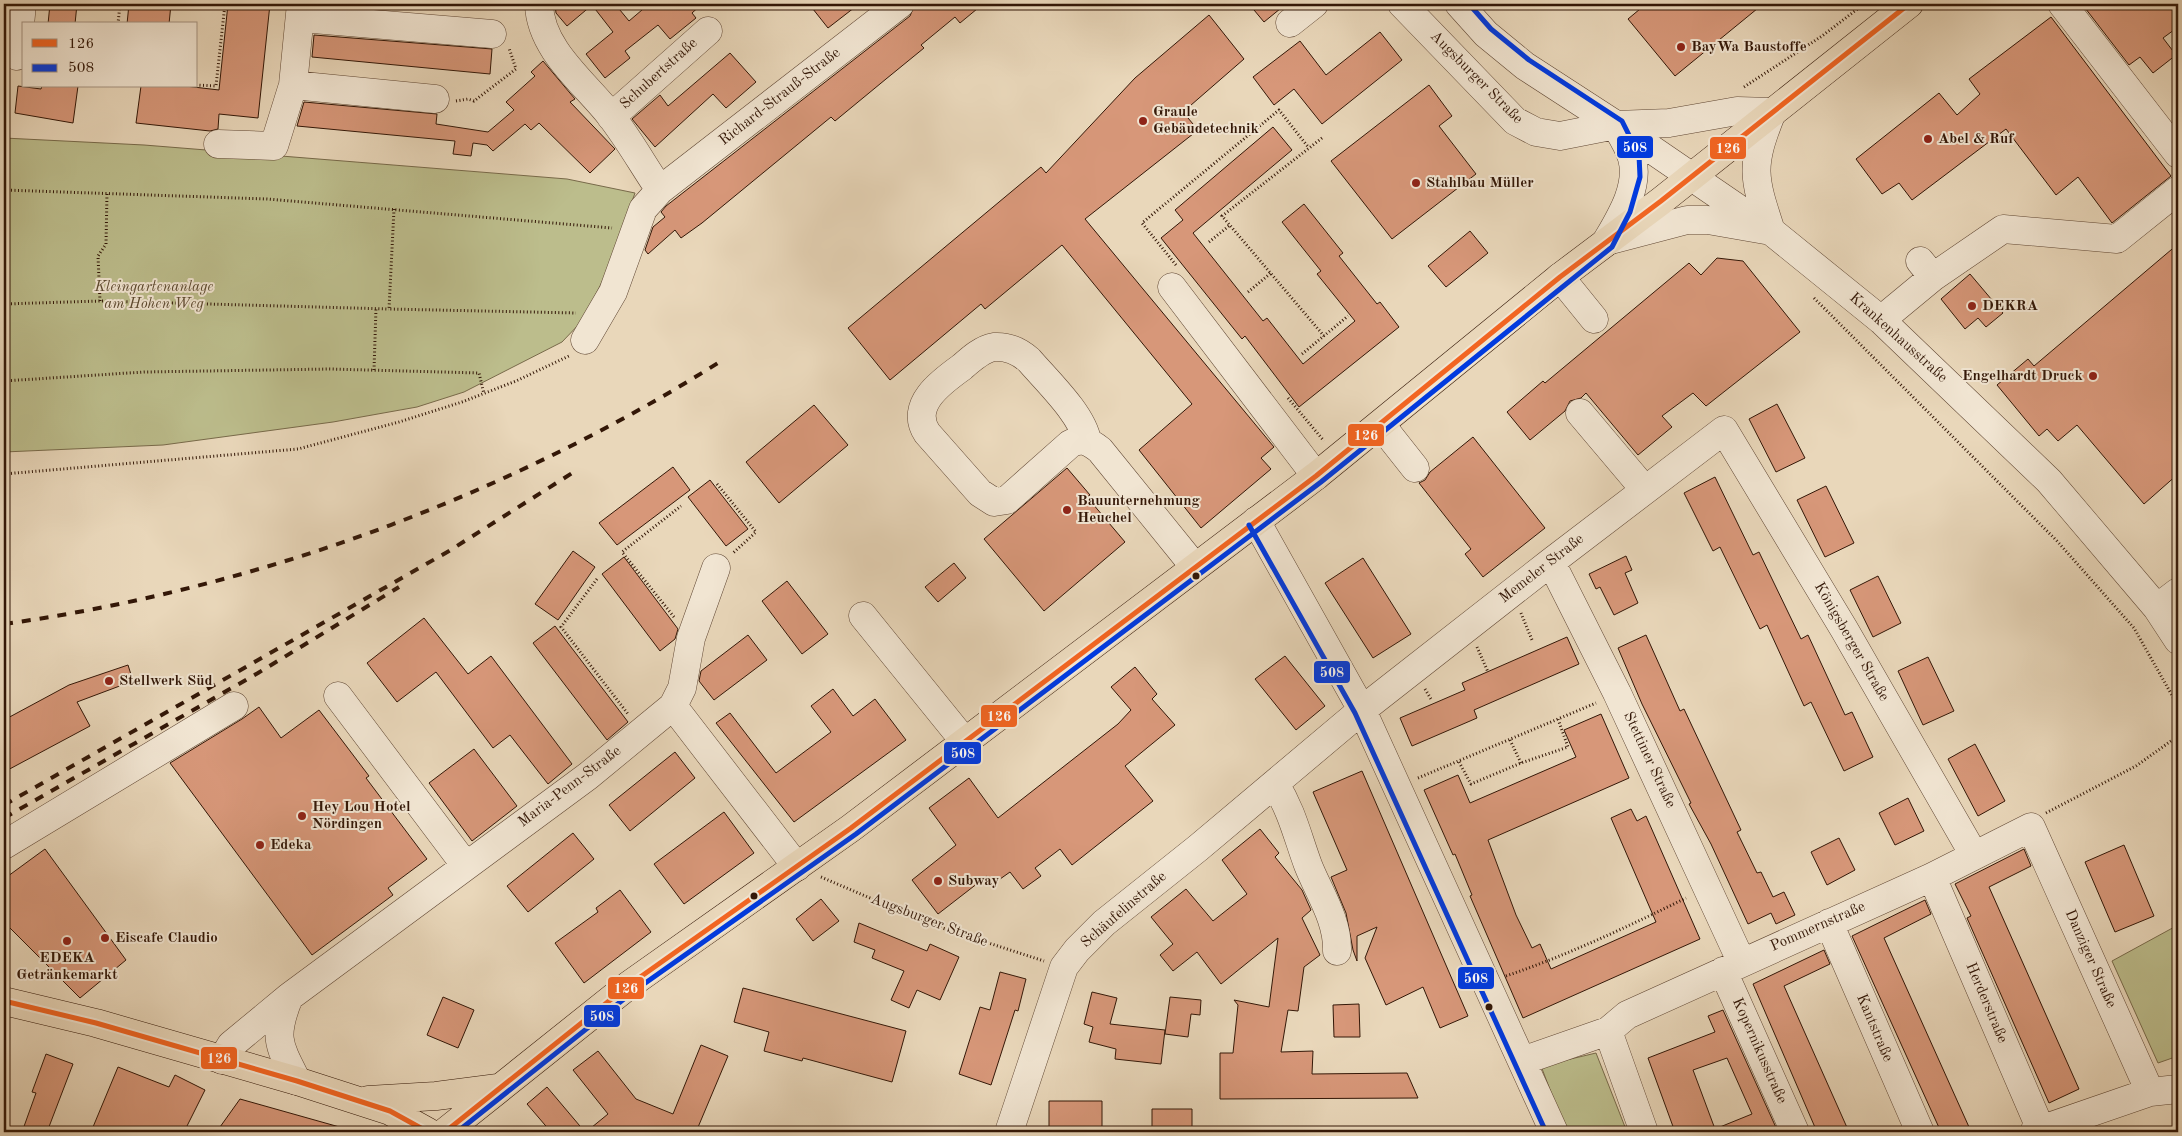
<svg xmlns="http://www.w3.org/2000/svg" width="2182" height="1136" viewBox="0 0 2182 1136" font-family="'Old Standard TT',serif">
  <rect width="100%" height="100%" fill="#e9d7ba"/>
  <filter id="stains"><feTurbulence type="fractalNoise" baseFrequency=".004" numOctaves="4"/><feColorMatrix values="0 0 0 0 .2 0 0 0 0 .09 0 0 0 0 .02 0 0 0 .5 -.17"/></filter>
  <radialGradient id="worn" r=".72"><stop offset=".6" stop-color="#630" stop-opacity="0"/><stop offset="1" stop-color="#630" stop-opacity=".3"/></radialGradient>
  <path fill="#bcbd8c" stroke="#786a4a" d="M4 138 144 145 567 179 635 193 605 276 583 320 562 342 464 392 417 407 333 422 163 445 4 452Z
    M2178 925V1056L2158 1063 2112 961Z
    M1596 1053 1627 1132H1566L1541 1066Z"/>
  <path fill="#d79779" stroke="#331707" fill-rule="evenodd" d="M50 4H77L75 24H48Z
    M129 4H171L169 24H127Z
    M228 4H270L258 118 219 114 218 129 210 131 136 123 141 86H185L219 90Z
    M555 4H615L629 21 649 4H702L692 13 696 18 670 39 658 25 625 51 630 58 605 78 586 54 613 32 592 5 567 26 556 13Z
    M809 4H859L828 28Z
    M915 4H983L960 23 955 17 921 45 924 48 886 79 835 121 831 117 702 223 681 238 675 230 648 254 645 250 653 227 665 217 661 212 666 206 910 16Z
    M1249 4H1286L1264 22Z
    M1646 4H1763L1675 76 1628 19Z
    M2082 4H2178V27L2163 38 2176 55 2153 73 2140 57 2129 65Z
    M1209 15 1244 59 1183 112 1198 130 1085 219 1274 447 1261 458 1271 469 1201 528 1139 450 1192 404 1062 245 985 309 981 304 890 380 848 328 1041 167 1046 173 1135 78Z
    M2051 17 2171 176 2112 223 2078 177 2056 195 2006 129 1912 200 1899 183 1882 194 1856 159 1939 93 1957 115 1980 94 1969 79Z
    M1380 32 1402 60 1322 124 1294 89 1274 105 1253 77 1300 41 1326 75Z
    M314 35 492 49 490 74 312 57Z
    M730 53 756 82 726 108 713 94 655 147 632 119 660 95 668 106Z
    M543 61 575 99 570 102 615 149 590 173 539 123 531 130 525 124 493 151 487 145 473 143 471 156 453 154 455 141 297 126 304 102 437 114 436 124 488 132 514 110 506 102 535 76 531 72Z
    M1429 85 1452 116 1439 126 1476 174 1392 239 1331 161Z
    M18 86 41 89 42 86H78L73 123 15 113Z
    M1273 127 1292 150 1193 233 1263 321 1267 318 1303 364 1355 321 1317 274 1321 271 1282 222 1304 204 1343 253 1339 256 1377 304 1380 302 1399 327 1299 407 1245 336 1242 339 1161 238 1183 220 1175 210Z
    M1470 231 1488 253 1446 287 1428 266Z
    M2178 244V474L2144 504 2077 425 2058 441 2047 429 2039 436 1997 385 2028 359 2034 366Z
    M1717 258 1743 261 1800 332 1706 406 1693 393 1662 416 1672 427 1638 455 1586 393 1581 398 1570 401 1565 411 1530 440 1507 412 1543 381 1545 383 1689 263 1701 275Z
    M1970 274 2003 313 1986 327 1978 318 1965 329 1941 299Z
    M1777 404 1805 458 1776 472 1749 419Z
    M814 405 848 445 779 503 746 462Z
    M1473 437 1545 528 1483 577 1465 554 1471 549 1419 483 1425 480 1430 472Z
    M673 467 690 490 617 545 599 523Z
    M1067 468 1090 495 1087 497 1125 542 1044 611 984 539Z
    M1715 477 1753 555 1759 552 1801 639 1808 635 1845 715 1852 712 1873 757 1844 771 1811 702 1804 706 1767 625 1760 629 1720 547 1713 551 1684 493Z
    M710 480 748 529 726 546 688 497Z
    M1826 486 1854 543 1825 557 1797 500Z
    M573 551 595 567 558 620 535 604Z
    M1626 556 1632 570 1625 573 1638 603 1614 615 1600 587 1596 589 1589 574Z
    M624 557 678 629 675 639 660 651 602 574Z
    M1363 558 1411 634 1373 658 1325 583Z
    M954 563 966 578 938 602 925 587Z
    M1878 576 1901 623 1873 637 1850 590Z
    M787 581 828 634 802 654 762 601Z
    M424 618 468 674 491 656 572 764 548 784 510 735 493 748 436 672 397 702 367 663Z
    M555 626 628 722 607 740 533 643Z
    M748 635 767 660 714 700 699 681 701 671Z
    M1646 635 1680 711 1684 709 1741 830 1737 832 1757 873 1761 872 1773 897 1784 892 1795 915 1776 924 1771 913 1748 924 1711 844 1689 804 1691 803 1642 704 1618 648Z
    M1567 637 1579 664 1474 710 1477 718 1412 746 1400 718 1465 690 1462 683Z
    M1285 656 1325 706 1296 730 1255 679Z
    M1928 657 1954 711 1923 725 1898 671Z
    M128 665 133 681 77 702 90 726 4 772V720L69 685Z
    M1135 667 1157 694 1152 699 1175 725 1125 766 1153 801 1072 865 1060 849 1035 868 1041 876 1023 889 1010 872 993 884 987 876 938 914 912 880 956 845 929 808 969 778 998 818 1118 724 1131 710 1111 687Z
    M833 689 853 716 875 699 906 740 794 822 716 723 730 713 776 773 831 732 811 706Z
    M259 707 281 738 319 710 369 776 366 778 427 859 388 888 393 895 312 955 170 763 242 719Z
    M1601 714 1629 778 1488 840 1516 915 1532 948 1540 944 1551 969 1656 922 1611 818 1631 809 1637 821 1646 816 1700 939 1523 1018 1470 896 1472 895 1455 854 1453 855 1424 790 1458 775 1470 803 1576 757 1564 730Z
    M1975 744 2005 801 1978 816 1948 759Z
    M474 749 517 806 472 841 429 783Z
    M675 752 695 778 630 831 609 805Z
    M1362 771 1468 1016 1440 1028 1423 987 1386 1005 1365 958 1377 927 1357 936V961L1353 950 1346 913 1331 877 1347 870 1313 792Z
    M1908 798 1924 831 1895 845 1879 813Z
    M724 812 754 853 684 904 654 864Z
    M1260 829 1279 853 1275 857 1302 890 1311 910 1302 918 1320 955 1304 967 1298 1011 1288 1010 1281 1052 1313 1051 1312 1074 1407 1073 1418 1098 1220 1099V1053H1233L1238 1005 1234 1000 1269 1007 1278 938 1221 984 1197 952 1173 971 1160 955 1173 944 1151 917 1186 889 1213 921 1247 894 1222 860Z
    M573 833 594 859 528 912 507 886Z
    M1839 838 1855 870 1827 885 1811 852Z
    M2124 845 2154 916 2115 932 2085 862Z
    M45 849 126 960 80 998 4 922V879Z
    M2024 849 2031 866 1989 887 2079 1089 2049 1103 1967 918 1971 916 1955 884Z
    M620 890 651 932 584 983 555 943 598 912 596 908Z
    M821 899 839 921 813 941 796 919Z
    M1925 900 1931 914 1884 938 1969 1127 1958 1132H1941L1852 936Z
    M859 923 927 951 930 944 959 957 940 1000 917 990 909 1008 891 1000 904 971 872 958 875 950 854 942Z
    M1824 950 1830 964 1784 986 1849 1132H1817L1753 984Z
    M1000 972 1026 979 1018 1011 1015 1010 991 1085 959 1074 980 1007 990 1010Z
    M743 988 906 1031 892 1082 803 1058 802 1061 764 1051 769 1032 734 1022Z
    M1092 992 1117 998 1110 1024 1165 1030 1161 1064 1115 1059 1116 1049 1089 1042 1093 1027 1084 1024Z
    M443 997 474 1010 458 1048 427 1035Z
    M1170 997 1201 1000 1200 1015 1191 1014 1188 1037 1165 1034Z
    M1359 1004 1360 1037H1334L1333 1005Z
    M1723 1010 1778 1132H1675L1648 1058 1715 1032 1708 1016ZM1727 1058 1752 1114 1715 1129 1693 1070Z
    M701 1045 728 1056 696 1132H639L627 1127 620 1132H586L608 1114 573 1070 598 1051 636 1099 673 1114Z
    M46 1054 73 1064 47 1132H22L36 1093 32 1092Z
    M118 1067 169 1087 175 1075 205 1090 184 1132H106L93 1127Z
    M547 1087 585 1132H551L527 1104Z
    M240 1099 343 1128V1132H239L220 1127Z
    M1049 1101H1102V1132H1049Z
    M1152 1109H1192V1132H1152Z"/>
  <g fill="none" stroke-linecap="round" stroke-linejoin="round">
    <defs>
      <path id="minor" d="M539 4C540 49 584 82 610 115 628 138 643 165 660 190L643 209 613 292 585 340
        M1402 4 1515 121 1536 132 1560 136 1616 125 1669 123 1737 111 1772 112C1750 167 1753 176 1771 231L1708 220H1687L1607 241
        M1459 4 1486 34 1525 66 1616 125 1771 231 1881 320 2049 481 2157 608 2178 640
        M2062 4 2178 154
        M301 18 492 34
        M1290 23 1314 4
        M17 56 22 4
        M293 85 435 99
        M611 117 708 31
        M218 144 274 146 293 85 301 4
        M660 190 900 4
        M1606 242C1620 218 1640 187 1632 158 1629 147 1622 136 1616 126
        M1560 277 1594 319
        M1933 277 2003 229 2117 239 2178 190
        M1172 287 1316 476
        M1881 320 1933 277 1920 261
        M1580 413 1645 490
        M1381 425 1415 468
        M1087 441C1083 415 1047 381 1029 360 1019 351 1008 346 994 347 982 349 971 359 962 367 941 382 909 405 927 433L980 493 994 502 1007 500 1070 444C1082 437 1090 442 1100 450L1194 566
        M1256 521 1362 710 1554 1132
        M1551 562 1617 693 1741 961
        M2157 608 2178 592
        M863 616 965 742
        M338 696 466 866
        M673 706 797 867
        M1275 784C1292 811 1297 835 1308 865 1319 893 1338 920 1337 951
        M4 845 234 706
        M1932 877 2041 1130
        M1829 923 1920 1132
        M1723 971 1795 1132
        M289 997C273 1037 278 1044 297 1081
        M1608 1031 1627 1015 1932 877 2031 827 2150 1092
        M222 1060 231 1045 289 997 588 776 673 706 682 688 691 638 716 568
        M1522 1061 1608 1031 1644 1132
        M1009 1132 1064 967 1077 950 1104 923 1198 848 1362 710 1551 562 1724 430 1844 629 1974 855
        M2034 1132 2150 1092 2178 1089"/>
      <path id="major" d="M4 1001 96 1023 297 1081 390 1111 428 1132
        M368 1100 436 1096 498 1088
        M445 1132 629 985 851 828 1316 476 1560 277 1661 201 1909 4"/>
    </defs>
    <use href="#minor" stroke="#604734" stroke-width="29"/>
    <use href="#major" stroke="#331707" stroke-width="29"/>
    <path stroke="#331707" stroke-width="3" stroke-dasharray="1 2.5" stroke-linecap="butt" d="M118 24 120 4
      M196 85 216 86 225 4
      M1744 87 1822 36 1864 4
      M456 101 468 99 474 101 516 69 509 48
      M1322 138 1222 216 1324 336
      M4 190 267 199 612 228
      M394 209 389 309 576 313
      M1209 242 1230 225
      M1176 265 1142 223 1279 110 1309 148
      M1248 292 1271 273
      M1814 298 2057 541 2134 628 2178 706
      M100 301 98 256 106 244 107 193
      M4 304 100 301 389 309
      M1302 354 1348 316
      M374 370 376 308
      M4 381 144 372 330 369 479 373 484 394
      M1288 398 1324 441
      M4 474 298 449 399 422 462 402 516 381 571 355
      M717 484 756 532 732 554
      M597 579 561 627 628 714
      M1521 613 1532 640
      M674 617 622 552 681 506
      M1477 647 1488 672
      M1425 689 1431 699
      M1510 740 1521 763
      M1459 762 1471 784 1521 763 1568 747 1558 719 1596 703
      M1418 778 1558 719
      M2046 813 2136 766 2178 736
      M821 877 933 925 1044 961
      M1506 976C1568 955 1627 927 1686 898"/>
    <use href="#minor" stroke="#f1e5d2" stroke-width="28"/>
    <use href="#major" stroke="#e9d7ba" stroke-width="28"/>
    <path stroke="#331707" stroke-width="4" stroke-dasharray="9 9" stroke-linecap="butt" d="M4 624C255 589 503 498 718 363
      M4 805 449 551 577 470
      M4 818 258 673 399 587"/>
    <defs>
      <path id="bus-1" d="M4 1001 96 1023 297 1081 390 1111 428 1132
        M445 1132 629 985 851 828 1316 476 1560 277 1661 201 1909 4"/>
      <path id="bus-2" d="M1249 525 1355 713 1546 1132
        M457 1132 634 991 856 834 1321 482 1612 247 1630 212 1640 177 1639 155 1622 121 1529 60 1491 29 1469 4"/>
    </defs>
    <use href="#bus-1" stroke="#f1e5d2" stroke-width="9"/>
    <use href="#bus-2" stroke="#f1e5d2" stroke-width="9"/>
    <use href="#bus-1" stroke="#f26522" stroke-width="5"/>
    <use href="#bus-2" stroke="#013adf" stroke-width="5"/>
  </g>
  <g fill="#8f2418" stroke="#f1e5d2" stroke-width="2">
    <circle cx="1681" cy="47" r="5"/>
    <circle cx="1143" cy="121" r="5"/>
    <circle cx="1928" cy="139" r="5"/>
    <circle cx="1416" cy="183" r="5"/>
    <circle cx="1972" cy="306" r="5"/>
    <circle cx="2093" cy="376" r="5"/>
    <circle cx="1067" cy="510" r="5"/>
    <circle cx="109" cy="681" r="5"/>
    <circle cx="302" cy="816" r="5"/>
    <circle cx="260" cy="845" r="5"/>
    <circle cx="938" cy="881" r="5"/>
    <circle cx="105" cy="938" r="5"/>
    <circle cx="67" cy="941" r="5"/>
  </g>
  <g fill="#331707" stroke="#f1e5d2" stroke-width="2">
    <circle cx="1196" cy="576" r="4.5"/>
    <circle cx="754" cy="896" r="4.5"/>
    <circle cx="1489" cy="1007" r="4.5"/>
  </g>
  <g text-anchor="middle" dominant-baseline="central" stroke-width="4" stroke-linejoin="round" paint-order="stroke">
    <g font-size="15" font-weight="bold" fill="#331707" stroke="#f1e5d2" text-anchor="start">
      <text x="1691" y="47">BayWa Baustoffe</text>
      <text x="1153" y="112">Graule<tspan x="1153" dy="17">Gebäudetechnik</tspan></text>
      <text x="1938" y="139">Abel &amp; Ruf</text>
      <text x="1426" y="183">Stahlbau Müller</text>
      <text x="1982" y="306">DEKRA</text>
      <text x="2083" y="376" text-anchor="end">Engelhardt Druck</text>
      <text x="1077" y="501">Bauunternehmung<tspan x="1077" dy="17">Heuchel</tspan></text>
      <text x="119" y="681">Stellwerk Süd</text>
      <text x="312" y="807">Hey Lou Hotel<tspan x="312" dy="17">Nördingen</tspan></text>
      <text x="270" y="845">Edeka</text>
      <text x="948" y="881">Subway</text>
      <text x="115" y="938">Eiscafe Claudio</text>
      <text x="67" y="958" text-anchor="middle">EDEKA<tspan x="67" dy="17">Getränkemarkt</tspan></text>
    </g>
    <g font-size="15" fill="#331707" stroke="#f1e5d2">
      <text transform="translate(659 74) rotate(-42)">Schubertstraße</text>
      <text transform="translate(1476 78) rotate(45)">Augsburger Straße</text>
      <text transform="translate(780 97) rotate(-38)">Richard-Strauß-Straße</text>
      <text transform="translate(1898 338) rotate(42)">Krankenhausstraße</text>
      <text transform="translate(1542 569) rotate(-38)">Memeler Straße</text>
      <text transform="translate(1851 642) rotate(60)">Königsberger Straße</text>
      <text transform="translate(1649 760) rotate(65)">Stettiner Straße</text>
      <text transform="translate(570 787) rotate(-37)">Maria-Penn-Straße</text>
      <text transform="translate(1124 910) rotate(-41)">Schäufelinstraße</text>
      <text transform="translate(929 921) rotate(21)">Augsburger Straße</text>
      <text transform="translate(1818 927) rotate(-24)">Pommernstraße</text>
      <text transform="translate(2090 959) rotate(66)">Danziger Straße</text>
      <text transform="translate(1986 1003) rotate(67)">Herderstraße</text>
      <text transform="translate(1874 1028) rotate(67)">Kantstraße</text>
      <text transform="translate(1759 1051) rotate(66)">Kopernikusstraße</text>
    </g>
    <g font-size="15" font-style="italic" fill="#5c492f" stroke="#f1e5d2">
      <text x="154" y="287">Kleingartenanlage<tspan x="154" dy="17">am Hohen Weg</tspan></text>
    </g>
  </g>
  <g stroke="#f1e5d2" stroke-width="2">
    <rect x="1616" y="135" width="38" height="24" rx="5" fill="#013adf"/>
    <rect x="1709" y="136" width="38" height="24" rx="5" fill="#f26522"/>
    <rect x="1347" y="423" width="38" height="24" rx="5" fill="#f26522"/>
    <rect x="1313" y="660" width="38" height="24" rx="5" fill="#013adf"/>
    <rect x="980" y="704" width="38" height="24" rx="5" fill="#f26522"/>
    <rect x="943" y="741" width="39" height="24" rx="5" fill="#013adf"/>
    <rect x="1457" y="966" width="38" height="24" rx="5" fill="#013adf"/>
    <rect x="607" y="976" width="38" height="24" rx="5" fill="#f26522"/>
    <rect x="583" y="1004" width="38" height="24" rx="5" fill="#013adf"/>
    <rect x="200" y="1046" width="38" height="24" rx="5" fill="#f26522"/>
  </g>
  <g font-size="14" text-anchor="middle" font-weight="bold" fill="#fff">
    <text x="1635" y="152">508</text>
    <text x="1728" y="153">126</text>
    <text x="1366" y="440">126</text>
    <text x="1332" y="677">508</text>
    <text x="999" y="721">126</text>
    <text x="963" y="758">508</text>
    <text x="1476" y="983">508</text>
    <text x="626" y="993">126</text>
    <text x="602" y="1021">508</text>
    <text x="219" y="1063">126</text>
  </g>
  <rect width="2182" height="1136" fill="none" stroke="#e9d7ba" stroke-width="20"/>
  <rect x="5" y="5" width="2172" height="1126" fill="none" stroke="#331707" stroke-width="2.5"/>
  <rect x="10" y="10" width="2162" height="1116" fill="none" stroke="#331707"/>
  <rect x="22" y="22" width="175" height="65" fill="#f1e5d2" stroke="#a59381"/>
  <rect x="32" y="39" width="25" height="8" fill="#f26522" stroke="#a59381"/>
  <text x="68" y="48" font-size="15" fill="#331707">126</text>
  <rect x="32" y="64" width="25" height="8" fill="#013adf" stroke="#a59381"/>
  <text x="68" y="72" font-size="15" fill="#331707">508</text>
  <rect width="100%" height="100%" filter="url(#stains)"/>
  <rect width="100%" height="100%" fill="url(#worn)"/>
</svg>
